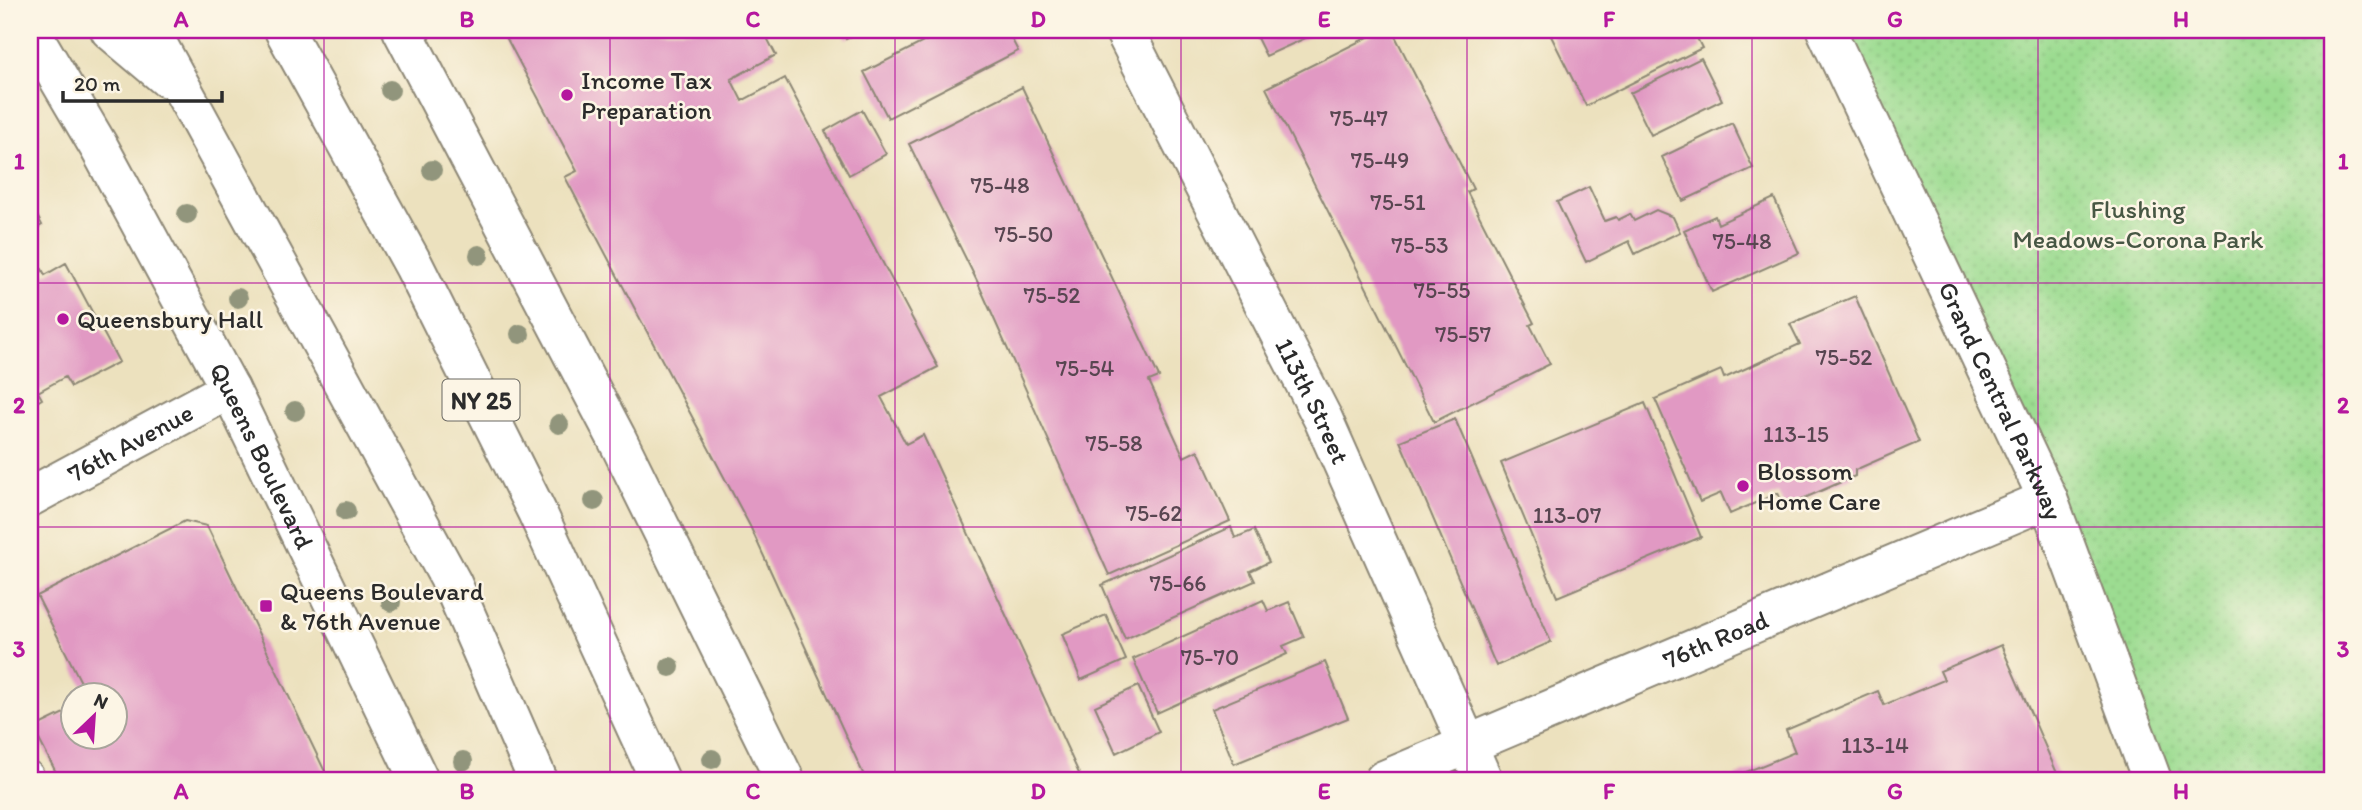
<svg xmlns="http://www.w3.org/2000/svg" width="2362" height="810" viewBox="0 0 2362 810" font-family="Itim,sans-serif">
  <defs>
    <pattern id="park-dots" width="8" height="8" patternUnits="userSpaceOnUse" patternTransform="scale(1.75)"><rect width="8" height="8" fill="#9cdc91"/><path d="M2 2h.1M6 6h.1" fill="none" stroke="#87bd7d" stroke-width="1.8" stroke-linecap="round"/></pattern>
  </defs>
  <rect width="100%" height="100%" fill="#fcf5e5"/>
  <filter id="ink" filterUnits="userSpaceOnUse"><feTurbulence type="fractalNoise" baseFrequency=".0143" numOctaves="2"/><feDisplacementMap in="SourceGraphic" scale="14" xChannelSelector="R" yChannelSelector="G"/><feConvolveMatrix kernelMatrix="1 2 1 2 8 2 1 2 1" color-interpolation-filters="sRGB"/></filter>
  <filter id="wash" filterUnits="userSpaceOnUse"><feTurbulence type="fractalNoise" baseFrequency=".00686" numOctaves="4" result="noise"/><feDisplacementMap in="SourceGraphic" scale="28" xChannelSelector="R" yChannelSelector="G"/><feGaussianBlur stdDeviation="1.57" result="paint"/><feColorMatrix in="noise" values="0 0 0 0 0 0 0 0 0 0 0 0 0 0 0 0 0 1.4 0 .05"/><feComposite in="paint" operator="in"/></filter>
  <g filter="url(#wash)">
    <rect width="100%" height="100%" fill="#ece1be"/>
    <path fill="url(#park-dots)" stroke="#64845e" stroke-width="2" d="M1840 30H2332V780H2158Z"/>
    <g id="blocks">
      <path fill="#e199c3" d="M524 30H763L776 55 731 79 742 101 785 78 938 367 881 397 906 444 923 435 1082 780H866L750 526 565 177 577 171 507 39Z
        M842 30H863L846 39Z
        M947 30H1007L1018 51 888 118 864 72Z
        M1253 30H1323L1266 56Z
        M1382 30H1392L1473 189 1467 192 1534 323 1530 325 1550 364 1434 422 1266 88Z
        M1548 30H1693L1702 48 1586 106Z
        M1701 58 1722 100 1651 135 1630 93Z
        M1022 87 1159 377 1149 381 1184 457 1198 450 1230 521 1109 575 978 283 909 144Z
        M862 110 886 154 849 175 825 131Z
        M1732 123 1753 168 1683 201 1662 157Z
        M1589 187 1605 221 1616 217 1618 220 1630 214 1634 221 1656 210 1673 217 1680 232 1635 254 1629 241 1586 262 1557 202Z
        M1774 198 1799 253 1712 292 1684 230 1715 216 1718 224Z
        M30 202 42 225 30 232Z
        M66 263 119 362 71 387 65 377 38 392 42 399 30 406V275L42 269 45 275Z
        M1855 296 1919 442 1855 470V476L1784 507 1778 493 1730 514 1721 493 1700 502 1655 399 1721 370 1724 378 1727 377 1800 344 1790 324Z
        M1645 403 1701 537 1557 597 1501 463Z
        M1455 419 1551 642 1496 666 1400 441Z
        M185 521 207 526 329 780H60L33 728 74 708V736H116V694H87L37 596Z
        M1231 527 1235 538 1254 530 1269 562 1250 571 1255 581 1125 639 1102 585Z
        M1263 600 1268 611 1289 602 1304 637 1283 646 1287 654 1157 713 1133 659Z
        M1106 615 1126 660 1081 680 1062 634Z
        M2001 645 2060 780H1717L1728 776 1729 779 1795 752 1786 730 1878 691 1884 705 1944 680 1940 671Z
        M1325 662 1348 718 1234 764 1212 709Z
        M1138 686 1159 732 1116 753 1095 706Z"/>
    </g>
  </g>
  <g filter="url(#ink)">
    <use href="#blocks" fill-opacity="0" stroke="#8c8674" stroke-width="2"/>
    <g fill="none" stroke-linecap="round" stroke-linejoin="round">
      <defs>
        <path id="lane" d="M30 775 32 780"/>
        <g id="street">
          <path id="s1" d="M1124 30 1323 419 1483 780"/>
          <path id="s2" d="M1826 30 2048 499 2152 780"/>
          <path id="s3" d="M30 497 230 389"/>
          <path id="s4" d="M1384 780 2048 499"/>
        </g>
        <g id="secondary">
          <path id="s5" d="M30 30 99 147 230 389 419 780"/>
          <path d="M402 30 616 437 785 780"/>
        </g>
        <path id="primary" d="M110 30 167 78
          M150 30 452 583 538 780
          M284 30 414 266 537 512 660 780"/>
      </defs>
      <use href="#lane" stroke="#8c8674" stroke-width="30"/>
      <use href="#street" stroke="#8c8674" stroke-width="42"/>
      <use href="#secondary" stroke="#8c8674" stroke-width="42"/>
      <use href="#primary" stroke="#8c8674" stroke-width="42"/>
      <use href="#lane" stroke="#fff" stroke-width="26"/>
      <use href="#street" stroke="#fff" stroke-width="38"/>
      <use href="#secondary" stroke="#fff" stroke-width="38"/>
      <use href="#primary" stroke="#fff" stroke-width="38"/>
    </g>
    <g fill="#91957b">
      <circle cx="390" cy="90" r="10"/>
      <circle cx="432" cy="170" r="10"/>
      <circle cx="187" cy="214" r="10"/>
      <circle cx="479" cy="255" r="10"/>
      <circle cx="238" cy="298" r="10"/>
      <circle cx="520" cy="334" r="10"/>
      <circle cx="295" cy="411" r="10"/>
      <circle cx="559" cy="424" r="10"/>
      <circle cx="594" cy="501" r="10"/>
      <circle cx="346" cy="511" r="10"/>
      <circle cx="391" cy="602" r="10"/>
      <circle cx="670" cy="667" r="10"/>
      <circle cx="712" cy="759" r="10"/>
      <circle cx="463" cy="761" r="10"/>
    </g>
  </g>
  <path fill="none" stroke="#b5179e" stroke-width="2" stroke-opacity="0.55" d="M324 30V780M610 30V780M895 30V780M1181 30V780M1467 30V780M1752 30V780M2038 30V780M30 283H2332M30 527H2332"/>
  <g fill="#b5179e" stroke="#fcf5e5" stroke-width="2.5">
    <circle cx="567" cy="95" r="7"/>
    <circle cx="63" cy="319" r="7"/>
    <circle cx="1743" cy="486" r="7"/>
    <rect x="259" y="599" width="14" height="14" rx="3.5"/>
  </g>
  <g text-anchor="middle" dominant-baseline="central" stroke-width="5" stroke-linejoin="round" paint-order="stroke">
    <g font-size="23" fill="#584651">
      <text x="1359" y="118">75-47</text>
      <text x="1380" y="160">75-49</text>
      <text x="1000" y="185">75-48</text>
      <text x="1398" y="202">75-51</text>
      <text x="1024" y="234">75-50</text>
      <text x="1742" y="241">75-48</text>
      <text x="1420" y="245">75-53</text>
      <text x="1442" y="290">75-55</text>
      <text x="1052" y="295">75-52</text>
      <text x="1463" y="334">75-57</text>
      <text x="1844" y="357">75-52</text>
      <text x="1085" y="368">75-54</text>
      <text x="1796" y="434">113-15</text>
      <text x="1114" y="443">75-58</text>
      <text x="1154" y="513">75-62</text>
      <text x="1567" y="515">113-07</text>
      <text x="1178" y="583">75-66</text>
      <text x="1210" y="657">75-70</text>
      <text x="1875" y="745">113-14</text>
    </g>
    <rect fill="#fcf5e5" stroke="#6a6863" stroke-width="2" x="442.5" y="379.5" width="77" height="41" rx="5"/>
    <g font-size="24" font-weight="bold" fill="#2b2b2b">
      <text x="481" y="400">NY 25</text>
    </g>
    <g font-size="26" fill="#2b2b2b" stroke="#fcf5e5" text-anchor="start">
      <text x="581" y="80">Income Tax<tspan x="581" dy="30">Preparation</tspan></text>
      <text x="77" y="319">Queensbury Hall</text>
      <text x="1757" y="471">Blossom<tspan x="1757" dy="30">Home Care</tspan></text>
      <text x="280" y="591">Queens Boulevard<tspan x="280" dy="30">&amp; 76th Avenue</tspan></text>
    </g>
    <g font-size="26" fill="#475744" stroke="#fcf5e5">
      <text x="2138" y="209">Flushing<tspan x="2138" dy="30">Meadows-Corona Park</tspan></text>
    </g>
    <g font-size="26" fill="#2b2b2b" stroke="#fcf5e5">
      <text stroke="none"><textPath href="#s2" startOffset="410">Grand Central Parkway</textPath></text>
      <text stroke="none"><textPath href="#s1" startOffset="416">113th Street</textPath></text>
      <text stroke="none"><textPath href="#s3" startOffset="114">76th Avenue</textPath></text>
      <text stroke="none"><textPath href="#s5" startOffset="485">Queens Boulevard</textPath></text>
      <text stroke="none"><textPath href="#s4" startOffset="360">76th Road</textPath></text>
    </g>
  </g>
  <rect width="2362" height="810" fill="none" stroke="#fcf5e5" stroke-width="77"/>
  <g transform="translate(94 716) rotate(25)"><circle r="33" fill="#fcf5e5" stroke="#a8a49b" stroke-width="2"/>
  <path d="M0-5L12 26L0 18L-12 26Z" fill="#b5179e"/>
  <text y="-10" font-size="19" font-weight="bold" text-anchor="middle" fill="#2b2b2b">N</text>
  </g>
  <path d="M63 91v10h159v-10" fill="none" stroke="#2b2b2b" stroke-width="3.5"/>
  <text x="74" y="91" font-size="21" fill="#2b2b2b" stroke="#fcf5e5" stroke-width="5" paint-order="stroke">20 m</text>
  <rect x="38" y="38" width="2286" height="734" fill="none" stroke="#b5179e" stroke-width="2.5"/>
  <g font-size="23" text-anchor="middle" font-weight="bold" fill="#b5179e">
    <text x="181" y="27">A</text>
    <text x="467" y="27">B</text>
    <text x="753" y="27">C</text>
    <text x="1038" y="27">D</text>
    <text x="1324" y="27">E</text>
    <text x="1609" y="27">F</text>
    <text x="1895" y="27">G</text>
    <text x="2181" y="27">H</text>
    <text x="19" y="169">1</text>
    <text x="2343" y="169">1</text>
    <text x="19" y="413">2</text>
    <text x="2343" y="413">2</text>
    <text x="19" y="657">3</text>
    <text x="2343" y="657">3</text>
    <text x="181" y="799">A</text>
    <text x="467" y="799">B</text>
    <text x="753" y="799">C</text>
    <text x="1038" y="799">D</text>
    <text x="1324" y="799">E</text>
    <text x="1609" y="799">F</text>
    <text x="1895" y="799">G</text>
    <text x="2181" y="799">H</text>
  </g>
</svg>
